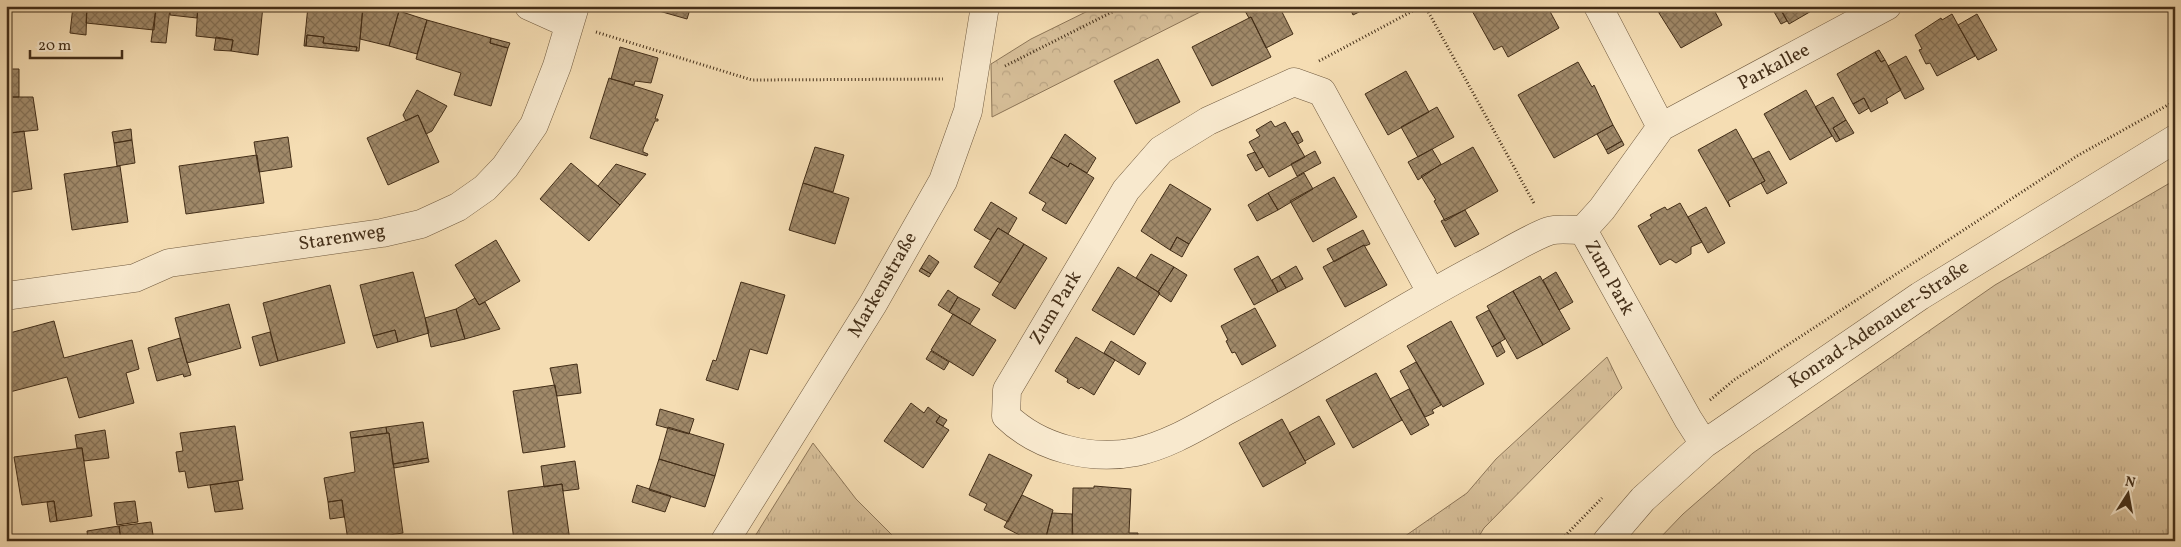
<svg xmlns="http://www.w3.org/2000/svg" width="2181" height="547" viewBox="0 0 2181 547" font-family="Vollkorn,serif">
  <defs>
    <pattern id="grass-tufts" width="24" height="20" patternUnits="userSpaceOnUse" patternTransform="scale(1.25)"><rect width="24" height="20" fill="#d7bf99"/><path d="M3 7l-1-3M5 7V3M7 7l1-3M15 17l-1-3M17 17v-4M19 17l1-3" fill="none" stroke="#baa483"/></pattern>
    <pattern id="forest-crowns" width="20" height="18" patternUnits="userSpaceOnUse" patternTransform="scale(1.25)"><rect width="20" height="18" fill="#d7bf99"/><path d="M2 6a3 3 0 1 1 6 0M12 15a3 3 0 1 1 6 0" fill="none" stroke="#baa483"/></pattern>
    <pattern id="building-cross-hatch" width="8" height="8" patternUnits="userSpaceOnUse" patternTransform="scale(1.25)"><rect width="8" height="8" fill="#a08969"/><path d="M0 0l8 8M0 8l8-8" fill="none" stroke="#847055"/></pattern>
  </defs>
  <rect width="100%" height="100%" fill="#f5ddb3"/>
  <filter id="stains"><feTurbulence type="fractalNoise" baseFrequency=".004" numOctaves="4"/><feColorMatrix values="0 0 0 0 .2 0 0 0 0 .09 0 0 0 0 .02 0 0 0 .5 -.17"/></filter>
  <radialGradient id="worn" r=".72"><stop offset=".6" stop-color="#630" stop-opacity="0"/><stop offset="1" stop-color="#630" stop-opacity=".3"/></radialGradient>
  <path fill="url(#grass-tufts)" stroke="#8d7658" d="M2175 180V541H1657L1683 514 1753 453 1995 285Z
    M1607 357 1622 388 1484 528 1476 541H1398L1467 493 1496 459Z
    M813 443 856 499 898 541H752Z"/>
  <path fill="url(#forest-crowns)" stroke="#8d7658" d="M1098 6H1212L992 117 991 64 1031 39Z"/>
  <path fill="url(#building-cross-hatch)" stroke="#432e18" d="M73 6H87L86 35 70 33Z
    M87 6H156L154 30 86 23Z
    M171 6H198L197 18 170 15Z
    M198 6H263L258 55 231 51 233 40 196 36Z
    M308 6H363L359 51H356L357 47 323 43 324 37 307 35 306 46H304Z
    M363 6H381L399 11 389 46 360 39Z
    M643 6H660L659 11Z
    M660 6H691L687 19 659 11Z
    M912 6H936L935 11Z
    M1255 6H1279L1293 34 1266 48 1251 17 1249 18 1245 11Z
    M1349 6H1371L1353 15Z
    M1476 6H1547L1559 28 1508 57 1502 46 1494 50 1471 9Z
    M1655 6H1671L1659 13Z
    M1671 6H1712L1722 25 1681 48 1659 13Z
    M1779 6H1820L1789 24Z
    M1779 7 1787 21 1781 24 1773 10Z
    M156 8H170L166 43 151 42Z
    M399 11 427 20 417 54 389 46Z
    M1952 14 1975 56 1937 76 1930 63 1926 64 1919 50 1922 49 1915 35 1941 18 1942 20Z
    M1977 14 1997 50 1978 60 1958 25Z
    M1251 17 1271 57 1212 86 1192 47Z
    M427 20 491 38 490 43 508 48 491 106 454 95 461 73 416 59Z
    M307 35 324 37 323 43 357 47 356 51 306 46Z
    M216 37 233 40 231 51 214 50Z
    M491 38 510 43 508 48 490 43Z
    M620 47 658 58 651 83 635 81 634 85 611 79Z
    M1879 50 1885 60 1881 62 1875 52Z
    M1875 52 1881 62 1885 60 1901 90 1886 99 1888 103 1871 112 1864 98 1853 104 1837 74Z
    M1906 56 1924 89 1905 99 1888 66Z
    M1158 59 1180 102 1136 124 1114 81Z
    M1578 62 1592 87 1594 85 1613 125 1554 158 1518 95Z
    M6 69H19V97H6Z
    M1406 71 1429 112 1388 135 1365 94Z
    M609 78 663 95 655 119H658V121H655L643 149V152L648 154 647 156 590 138Z
    M417 90 447 106 432 131 426 134 418 115 406 121 403 115Z
    M1806 90 1832 136 1790 160 1764 114Z
    M6 97H33L38 130 8 133Z
    M1833 97 1846 120 1833 128 1840 140 1836 142 1815 107Z
    M1864 98 1869 108 1859 114 1853 104Z
    M1437 107 1454 137 1418 157 1401 127Z
    M418 115 439 162 388 185 367 138Z
    M1846 120 1854 133 1840 140 1833 128Z
    M1271 121 1275 127 1285 122 1305 157 1269 177 1249 142 1260 136 1256 130Z
    M1613 125 1622 141 1606 150 1597 134Z
    M131 129 132 140 114 143 112 132Z
    M1736 129 1765 181 1728 201 1730 207 1698 150Z
    M24 131 32 189 6 193V134Z
    M1298 131 1303 141 1298 144 1292 134Z
    M1065 134 1096 158 1087 173 1070 163 1068 167 1051 157Z
    M288 137 292 167 259 172 254 142Z
    M132 140 135 163 117 166 114 143Z
    M1622 141 1624 145 1608 154 1606 150Z
    M815 147 844 155 833 192 803 183Z
    M1473 147 1498 191 1445 221 1434 201 1436 200 1421 176Z
    M1432 149 1441 164 1418 180 1408 162Z
    M1315 151 1321 163 1297 176 1291 164Z
    M1769 151 1787 183 1767 194 1761 183 1765 181 1753 159Z
    M1255 152 1263 167 1256 171 1247 155Z
    M257 155 264 203 186 214 179 166Z
    M1051 157 1068 167 1070 163 1094 178 1066 224 1042 210 1046 203 1029 193Z
    M571 163 620 205 589 241 540 199Z
    M616 164 646 174 620 205 598 186Z
    M120 166 128 222 72 230 64 174Z
    M1304 173 1313 189 1278 210 1268 193Z
    M1334 177 1357 217 1313 242 1290 201Z
    M803 183 849 198 835 244 789 230Z
    M1170 184 1211 209 1189 244 1177 237 1170 250 1141 231Z
    M1268 193 1278 210 1257 221 1248 205Z
    M991 202 1017 218 1008 234 998 228 990 240 974 230Z
    M1680 203 1702 242 1691 247V254L1676 263 1670 259 1660 265 1638 226 1652 218 1650 215 1657 211 1665 207 1667 210Z
    M1706 207 1725 243 1708 253 1688 217Z
    M1465 210 1479 234 1455 247 1441 221Z
    M998 228 1024 244 1000 283 974 267Z
    M1363 230 1370 244 1365 246 1364 245 1334 262 1327 249Z
    M1177 237 1189 244 1182 257 1170 250Z
    M496 240 520 281 479 305 455 265Z
    M1024 244 1047 258 1015 309 992 295Z
    M1364 245 1387 285 1345 307 1323 267Z
    M1151 254 1174 267 1158 292 1136 278Z
    M929 255 939 262 931 274 921 268Z
    M1258 256 1278 292 1254 305 1234 269Z
    M1296 266 1303 279 1286 288 1279 276Z
    M1118 267 1160 293 1134 335 1092 310Z
    M1174 267 1187 275 1171 302 1159 294 1158 292Z
    M921 268 931 274 929 277 919 271Z
    M413 272 429 333 398 342 395 330 373 336 360 285Z
    M1556 272 1573 302 1559 310 1543 280Z
    M1279 276 1286 288 1278 292 1272 280Z
    M1540 276 1570 329 1543 345 1513 291Z
    M741 282 785 295 767 354 750 349 738 390 706 380 713 360 716 361Z
    M330 285 345 343 278 361 263 303Z
    M948 290 958 297 949 312 938 305Z
    M1513 291 1543 345 1517 359 1487 306Z
    M958 297 980 309 970 324 949 312Z
    M475 298 479 305 485 302 500 329 465 339 456 309Z
    M229 304 241 348 187 363 175 318Z
    M1255 308 1276 346 1242 365 1235 352 1232 353 1226 341 1228 340 1221 326Z
    M456 309 465 339 431 347 425 318Z
    M1489 310 1505 339 1492 347 1476 317Z
    M953 314 996 340 973 376 931 350Z
    M54 321 64 358 132 340 139 369 126 373 134 403 79 418 67 377 6 393V334Z
    M1451 321 1484 384 1443 407 1407 346Z
    M395 330 398 342 377 348 373 336Z
    M270 332 278 361 260 366 252 337Z
    M1076 337 1115 360 1094 395 1081 387 1079 389 1067 382 1068 379 1055 371Z
    M180 338 191 375 184 377 183 374 157 381 148 348Z
    M1111 341 1146 363 1139 375 1104 353Z
    M1500 342 1505 352 1497 357 1492 347Z
    M931 351 949 362 944 370 926 359Z
    M1416 362 1441 405 1432 410 1434 413 1425 417 1400 371Z
    M577 364 581 393 557 396 550 368Z
    M1376 373 1402 420 1353 448 1326 400Z
    M555 385 565 447 523 453 513 391Z
    M1409 389 1429 425 1411 435 1390 399Z
    M911 403 924 413 928 407 940 416 936 422 949 430 923 468 884 441Z
    M660 409 694 419 689 434 656 425Z
    M940 416 947 420 943 426 936 422Z
    M1319 416 1335 444 1305 461 1289 433Z
    M1282 419 1306 463 1263 487 1239 443Z
    M423 422 428 458 393 464 389 433H387L386 427Z
    M235 426 243 480 188 488 185 471 179 472 176 452 183 451 180 433Z
    M386 427 387 433 351 438 350 432Z
    M668 427 724 444 715 476 659 459Z
    M105 430 109 458 84 461 82 448H77L75 435Z
    M389 433 403 533 348 541 342 500 328 502 324 478 355 472 351 438Z
    M82 448 92 516 57 521 54 501 22 505 14 457Z
    M989 454 1032 475 1008 522 984 510 987 504 969 495Z
    M428 458 429 462 394 468 393 464Z
    M659 459 715 476 705 507 649 490Z
    M575 461 579 489 563 491 562 484 544 487 541 466Z
    M238 481 243 509 215 512 210 485Z
    M562 484 570 541H514L508 491Z
    M637 485 671 496 665 512 632 502Z
    M1094 486 1131 489 1129 533H1138L1137 541 1072 540 1073 488H1094Z
    M1022 495 1053 510 1045 541H1031L1004 527Z
    M342 500 344 517 330 519 328 502Z
    M54 501 57 521 50 522 47 502Z
    M135 501 138 522 117 525 114 503Z
    M1052 513 1072 514 1073 541H1045Z
    M151 522 154 541H121L119 526Z
    M119 526 121 541H88L87 531Z"/>
  <g fill="none" stroke-linecap="round" stroke-linejoin="round">
    <defs>
      <path id="minor" d="M529 6 569 24
        M1598 6 1661 127
        M1583 230 1602 209 1661 127 1887 6
        M1583 230 1688 419 1704 444
        M1431 292 1322 92 1294 82 1208 121 1161 150 1126 190 1007 390 1006 416C1039 448 1090 461 1136 452 1169 445 1199 426 1228 410 1314 365 1395 311 1481 266 1501 256 1529 238 1549 231 1558 228 1572 230 1583 230
        M6 296 135 278 169 263 382 233 421 224 458 207 485 188 505 167 534 125 557 66 575 6
        M725 541 873 304 943 181 968 111 985 6
        M1607 541 1643 499 1704 444 1920 296 2175 139"/>
    </defs>
    <use href="#minor" stroke="#705a3f" stroke-width="29"/>
    <path stroke="#432e18" stroke-width="3" stroke-dasharray="1 2.5" stroke-linecap="butt" d="M1425 6 1535 205
      M596 32 752 80 943 79
      M1319 61 1422 6
      M1005 66 1124 6
      M1710 400 1734 380 2077 156 2175 101
      M1560 541 1602 498"/>
    <use href="#minor" stroke="#f8e9ce" stroke-width="28"/>
  </g>
  <g text-anchor="middle" dominant-baseline="central" stroke-width="5" stroke-linejoin="round" paint-order="stroke">
    <g font-size="19" fill="#432e18" stroke="#f8e9ce">
      <text transform="translate(1774 67) rotate(-28)">Parkallee</text>
      <text transform="translate(342 238) rotate(-9)">Starenweg</text>
      <text transform="translate(1609 278) rotate(61)">Zum Park</text>
      <text transform="translate(883 285) rotate(-60)">Markenstraße</text>
      <text transform="translate(1056 308) rotate(-59)">Zum Park</text>
      <text transform="translate(1879 325) rotate(-34)">Konrad-Adenauer-Straße</text>
    </g>
  </g>
  <rect width="2181" height="547" fill="none" stroke="#f5ddb3" stroke-width="25"/>
  <rect x="8" y="8" width="2166" height="532" fill="none" stroke="#432e18" stroke-width="2.5"/>
  <rect x="12" y="12" width="2156" height="522" fill="none" stroke="#432e18"/>
  <g transform="translate(2128 494) rotate(11)" stroke="#f8e9ce" stroke-width="4" paint-order="stroke">
  <path d="M0-4L9 19L0 12L-9 19Z" fill="#432e18"/>
  <text y="-8" font-size="14" font-weight="bold" text-anchor="middle" fill="#432e18">N</text>
  </g>
  <path d="M30 50v8h92v-8" fill="none" stroke="#432e18" stroke-width="2.5"/>
  <text x="38" y="50" font-size="15" fill="#432e18" stroke="#f8e9ce" stroke-width="4" paint-order="stroke">20 m</text>
  <rect width="100%" height="100%" filter="url(#stains)"/>
  <rect width="100%" height="100%" fill="url(#worn)"/>
</svg>
